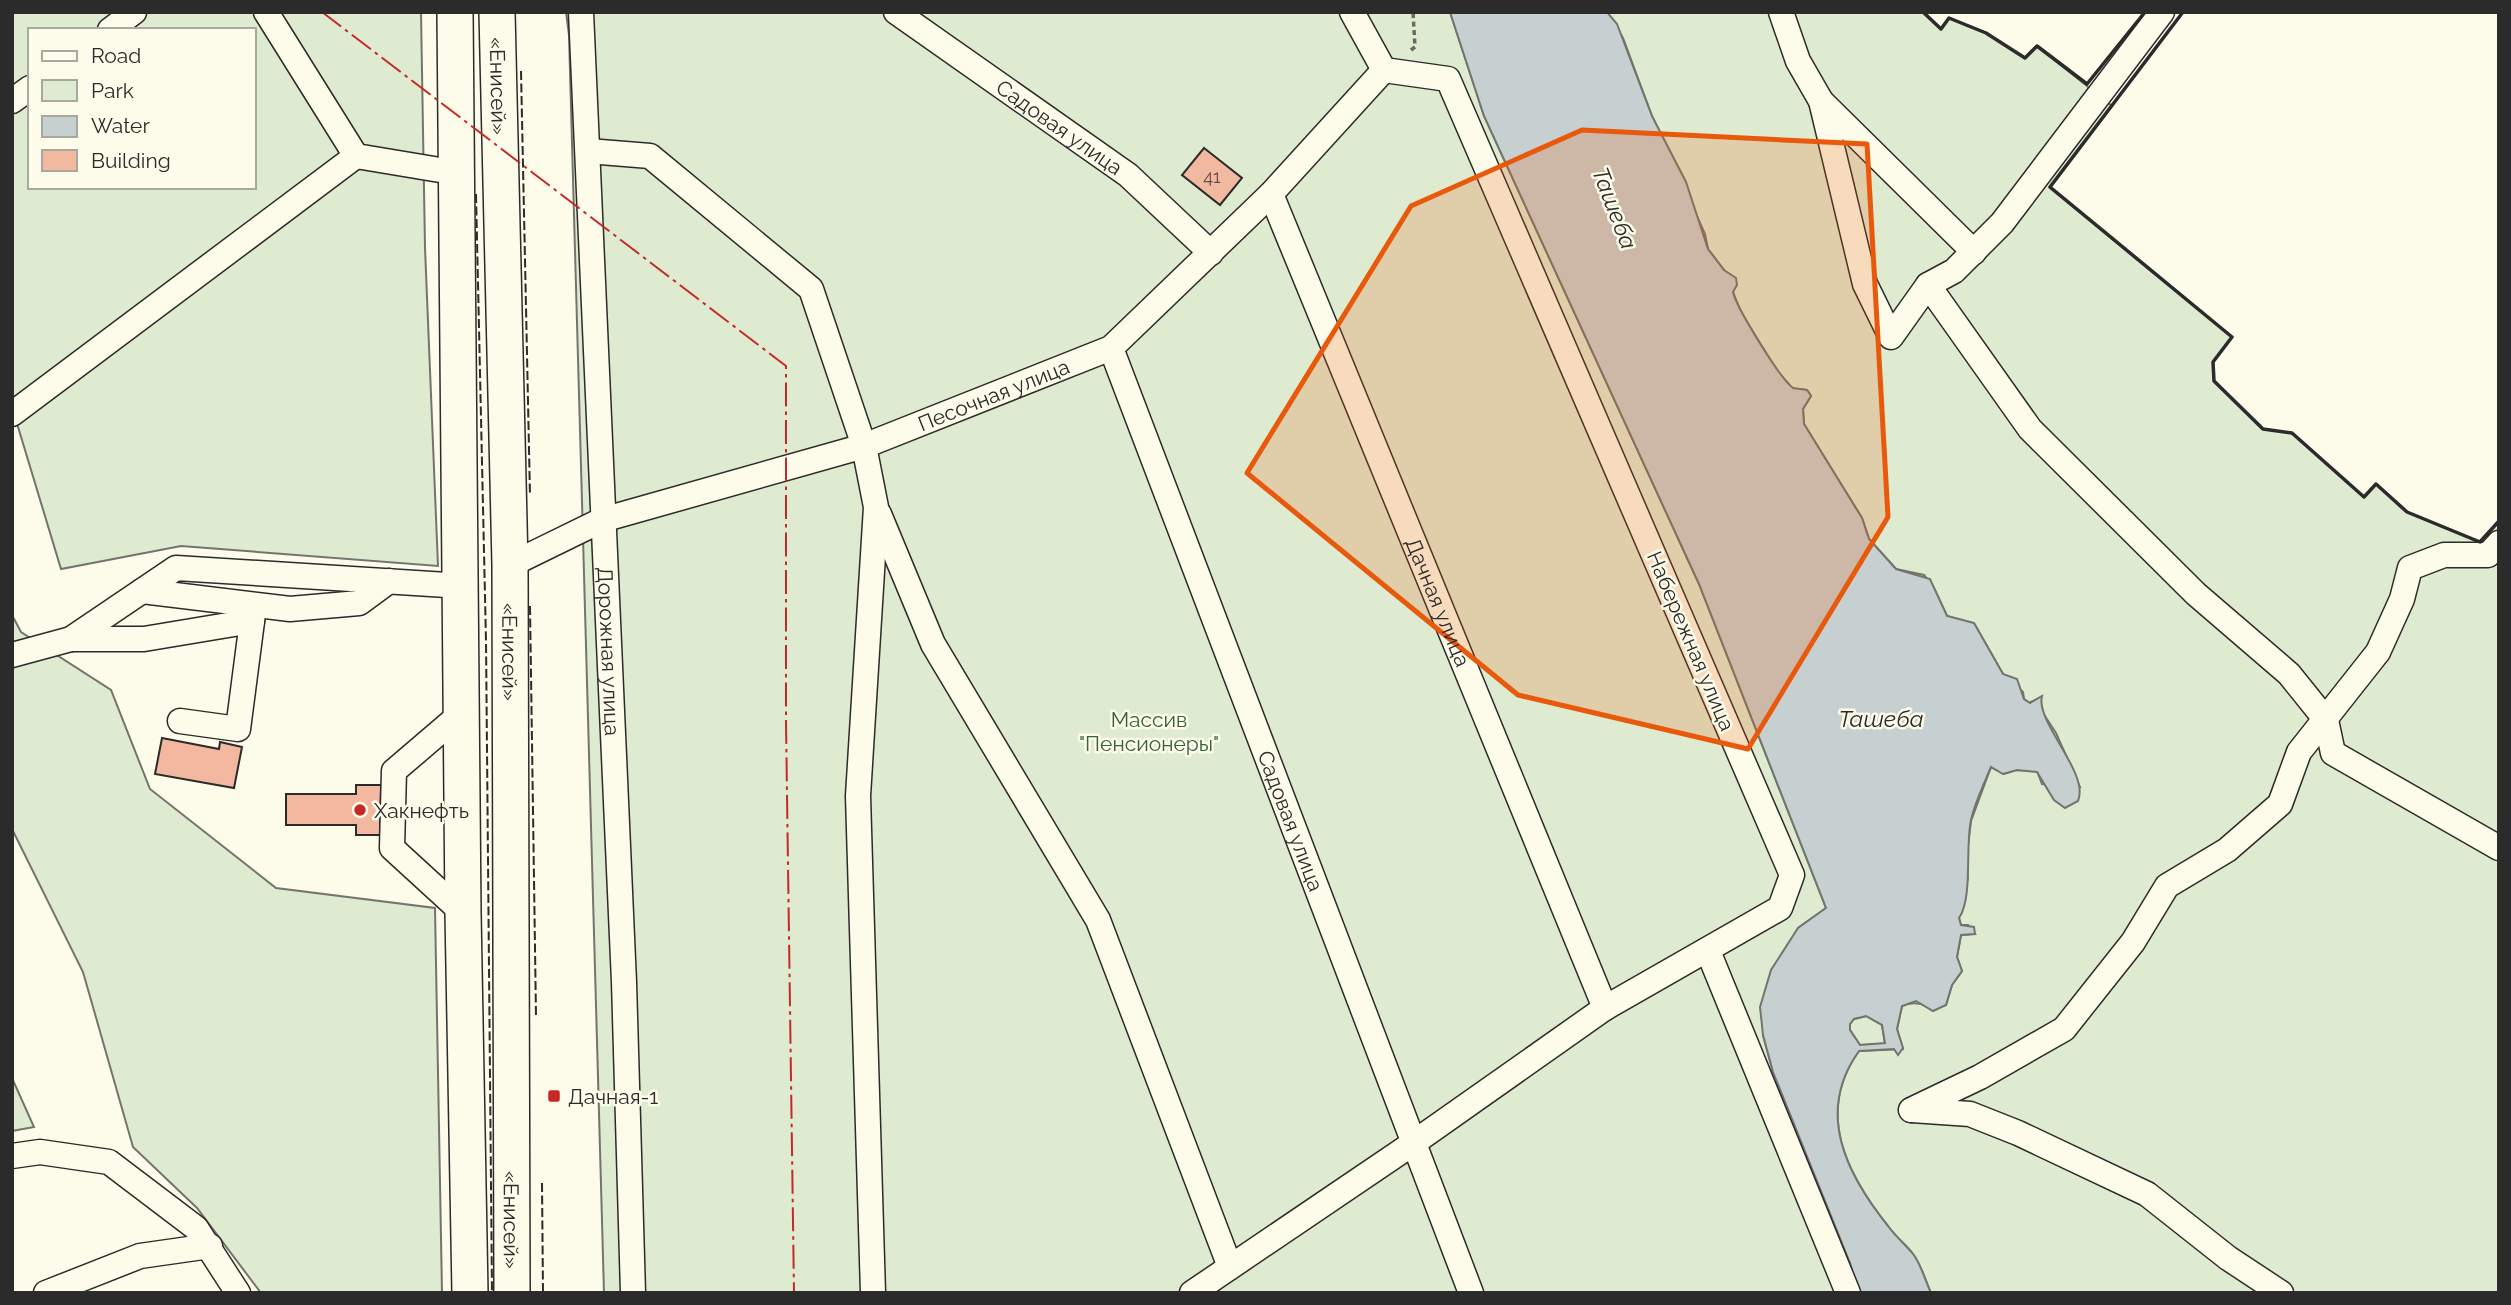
<svg xmlns="http://www.w3.org/2000/svg" width="2511" height="1305" viewBox="0 0 2511 1305" font-family="Raleway,sans-serif">
  <rect width="100%" height="100%" fill="#fdfbea"/>
  <path fill="#deebd1" stroke="#74746e" stroke-width="2" fill-rule="evenodd" d="M12 12H421L425 248 438 566 181 546 61 569 12 407ZM30 30H254V187H30Z
    M566 12H1450L1484 116 1699 584 1826 908 1798 928 1763 1035 1773 1072 1850 1263 1858 1293H604L569 35Z
    M1607 12H1923L1941 29 1949 18 1986 33 2025 58 2037 46 2112 106 2050 188 2232 337 2213 362 2214 381 2262 429 2292 433 2364 497 2376 484 2407 512 2479 542 2499 521V1293H1931C1925 1280 1921 1264 1913 1254 1905 1244 1895 1236 1888 1226 1846 1173 1815 1112 1859 1051L1903 1049 1897 1029 1902 1006C1919 998 1930 1011 1946 1005L1952 985 1962 971 1957 957 1961 935 1975 934 1968 925H1961L1959 918 1968 878 1966 863 1971 821 1991 767 2004 774 2016 770 2037 771 2042 784 2080 787 2056 733 2041 710V697L2029 703 2024 699 2023 692 2003 674 1974 623 1947 616 1933 586 1924 575 1896 569 1869 539 1862 518 1804 424 1803 409 1811 396 1807 390 1793 389 1775 368 1741 312 1724 270 1708 249 1705 234 1652 116 1623 38Z
    M12 615 21 632 111 690 150 789 276 888 435 908 442 1293H261L197 1208 133 1147 83 972 12 829Z
    M1866 1016 1882 1025 1885 1044 1860 1045 1850 1030V1024L1854 1019Z
    M12 1078 34 1127 12 1131Z"/>
  <path fill="#c7d0d0" stroke="#74746e" stroke-width="2" fill-rule="evenodd" d="M1450 12H1607L1617 24 1652 116 1686 182 1708 249 1724 270 1736 278 1737 285 1733 292C1736 307 1781 380 1793 388L1807 390 1811 396 1803 409 1804 424 1862 518 1869 539 1896 569 1930 579 1947 616 1974 623 2003 674 2017 679 2024 699 2030 703 2042 696C2035 722 2090 773 2078 801L2065 808 2054 800 2037 772 2017 770 2003 774 1991 767C1984 784 1975 802 1971 820 1965 847 1973 898 1959 918L1961 925 1974 927 1975 934 1961 935 1957 957 1962 971 1952 985 1946 1005 1933 1011 1916 1001 1902 1006 1897 1029 1903 1048 1898 1055 1894 1049 1859 1051C1815 1112 1846 1174 1888 1226 1895 1236 1905 1244 1913 1254 1921 1264 1925 1280 1931 1293H1858L1850 1263 1773 1072 1763 1035 1760 1007 1771 970 1798 928 1826 908 1699 584 1484 116ZM1866 1016 1882 1025 1885 1043 1860 1045 1850 1030V1024L1854 1019Z"/>
  <path fill="#f2b8a0" stroke="#2b2b2b" stroke-width="2" d="M1204 148 1242 178 1220 205 1182 175Z
    M162 738 219 749 220 742 242 747 234 788 155 774Z
    M356 785H381L380 835H356V825H286V794H356Z"/>
  <g fill="none" stroke-linecap="round" stroke-linejoin="round">
    <defs>
      <g id="minor">
        <path d="M266 12 356 156 458 173"/>
        <path id="s1" d="M581 12 624 982 633 1293"/>
        <path id="s2" d="M896 12 1128 175 1211 253"/>
        <path d="M1781 12 1798 61 1821 101 1865 284 1891 337 1928 285"/>
        <path d="M2162 12 2002 223 1954 271 1928 285 2030 429 2196 594 2289 674 2326 720 2333 753 2499 848"/>
        <path d="M110 30 134 12"/>
        <path d="M12 101 30 88"/>
        <path d="M1821 101 1974 252"/>
        <path d="M588 151 650 156 811 289 864 446 876 507 858 796 873 1293"/>
        <path id="s3" d="M1271 194 1605 1008"/>
        <path id="s4" d="M1111 348 1471 1293"/>
        <path d="M12 414 356 156"/>
        <path d="M879 514 933 644 1098 920 1230 1267"/>
        <path id="s5" d="M510 565 602 520 864 446 1111 348 1271 194 1384 70"/>
        <path d="M142 591 290 609 359 603 389 581"/>
        <path d="M71 639H144L252 621"/>
        <path d="M12 655 71 639 176 568 463 586"/>
        <path d="M463 712 394 771 392 848 463 913"/>
        <path d="M180 721 238 729 254 606"/>
        <path d="M1708 951 1848 1293"/>
        <path d="M1911 1110 1980 1077 2064 1029 2133 942 2167 886 2227 850 2280 804 2299 752 2378 652 2402 599 2410 568 2444 555H2488L2499 543"/>
        <path d="M1912 1110 1970 1114 2018 1133 2147 1194 2228 1258 2281 1293"/>
        <path d="M12 1156 40 1152 109 1162 196 1228 238 1293"/>
        <path d="M46 1293 140 1256 210 1246"/>
        <path d="M1192 1293 1412 1144 1605 1008 1780 908 1792 875 1448 79 1384 70 1352 12"/>
      </g>
      <g id="highway">
        <path d="M455 12 463 913 470 1293"/>
        <path id="s6" d="M497 12 510 565 512 1293"/>
      </g>
    </defs>
    <use href="#minor" stroke="#2b2b2b" stroke-width="27"/>
    <use href="#highway" stroke="#2b2b2b" stroke-width="38"/>
    <path stroke="#6a6964" stroke-width="3.5" stroke-dasharray="5 3.5" stroke-linecap="butt" d="M1411 50 1415 47 1413 12"/>
    <use href="#minor" stroke="#fdfbea" stroke-width="24"/>
    <use href="#highway" stroke="#fdfbea" stroke-width="35"/>
    <path stroke="#2b2b2b" stroke-width="2" stroke-dasharray="9 3.5" stroke-linecap="butt" d="M521 71 530 496
      M476 194 486 641 492 1293
      M530 606 536 1016
      M542 1183 543 1293"/>
    <path stroke="#2b2b2b" stroke-width="3.5" d="M1923 12 1941 29 1949 18 1986 33 2025 58 2037 46 2087 84 2145 12
      M2183 12 2050 187 2232 337 2213 362 2214 381 2263 429 2292 433 2364 497 2376 484 2407 512 2480 542 2499 521"/>
    <path stroke="#c62828" stroke-width="2" stroke-dasharray="24 5 3.5 5" stroke-linecap="butt" d="M322 12 786 366V722L794 1293"/>
  </g>
  <path fill="#e8590c" fill-opacity="0.2" stroke="#e8590c" stroke-width="5" stroke-linejoin="round" d="M1582 130 1867 144 1888 517 1748 749 1518 695 1247 473 1411 206Z"/>
  <g fill="#c62828" stroke="#fdfbea" stroke-width="2.5">
    <circle cx="360" cy="810" r="7"/>
    <rect x="547" y="1089" width="14" height="14" rx="3.5"/>
  </g>
  <g text-anchor="middle" dominant-baseline="central" stroke-width="5" stroke-linejoin="round" paint-order="stroke">
    <g font-size="18" fill="#5d4e48">
      <text x="1212" y="176">41</text>
    </g>
    <g font-size="21" fill="#2b2b2b" stroke="#fdfbea">
      <text stroke="none"><textPath href="#s6" startOffset="74">«Енисей»</textPath></text>
      <text stroke="none"><textPath href="#s2" startOffset="200">Садовая улица</textPath></text>
      <text stroke="none"><textPath href="#s5" startOffset="514">Песочная улица</textPath></text>
      <text stroke="none"><textPath href="#s3" startOffset="441">Дачная улица</textPath></text>
      <text transform="translate(1691 641) rotate(67)">Набережная улица</text>
      <text stroke="none"><textPath href="#s6" startOffset="640">«Енисей»</textPath></text>
      <text stroke="none"><textPath href="#s1" startOffset="640">Дорожная улица</textPath></text>
      <text stroke="none"><textPath href="#s4" startOffset="506">Садовая улица</textPath></text>
      <text stroke="none"><textPath href="#s6" startOffset="1208">«Енисей»</textPath></text>
    </g>
    <g font-size="21" fill="#34623c" stroke="#fdfbea">
      <text x="1149" y="719">Массив<tspan x="1149" dy="24">"Пенсионеры"</tspan></text>
    </g>
    <g font-size="21" fill="#2b2b2b" stroke="#fdfbea" text-anchor="start">
      <text x="374" y="810">Хакнефть</text>
      <text x="568" y="1096">Дачная-1</text>
    </g>
    <g font-size="23" font-style="italic" fill="#2b2b2b" stroke="#fdfbea">
      <text transform="translate(1615 208) rotate(69)">Ташеба</text>
      <text x="1881" y="718">Ташеба</text>
    </g>
  </g>
  <rect width="2511" height="1305" fill="none" stroke="#2b2b2b" stroke-width="28"/>
  <rect x="28" y="28" width="228" height="161" fill="#fdfbea" stroke="#a9a89e" stroke-width="2"/>
  <rect x="42" y="51" width="35" height="10" fill="#fdfbea" stroke="#a9a89e" stroke-width="2"/>
  <text x="91" y="63" font-size="21" fill="#2b2b2b">Road</text>
  <rect x="42" y="80" width="35" height="21" fill="#deebd1" stroke="#a9a89e" stroke-width="2"/>
  <text x="91" y="98" font-size="21" fill="#2b2b2b">Park</text>
  <rect x="42" y="116" width="35" height="21" fill="#c7d0d0" stroke="#a9a89e" stroke-width="2"/>
  <text x="91" y="133" font-size="21" fill="#2b2b2b">Water</text>
  <rect x="42" y="150" width="35" height="21" fill="#f2b8a0" stroke="#a9a89e" stroke-width="2"/>
  <text x="91" y="168" font-size="21" fill="#2b2b2b">Building</text>
</svg>
